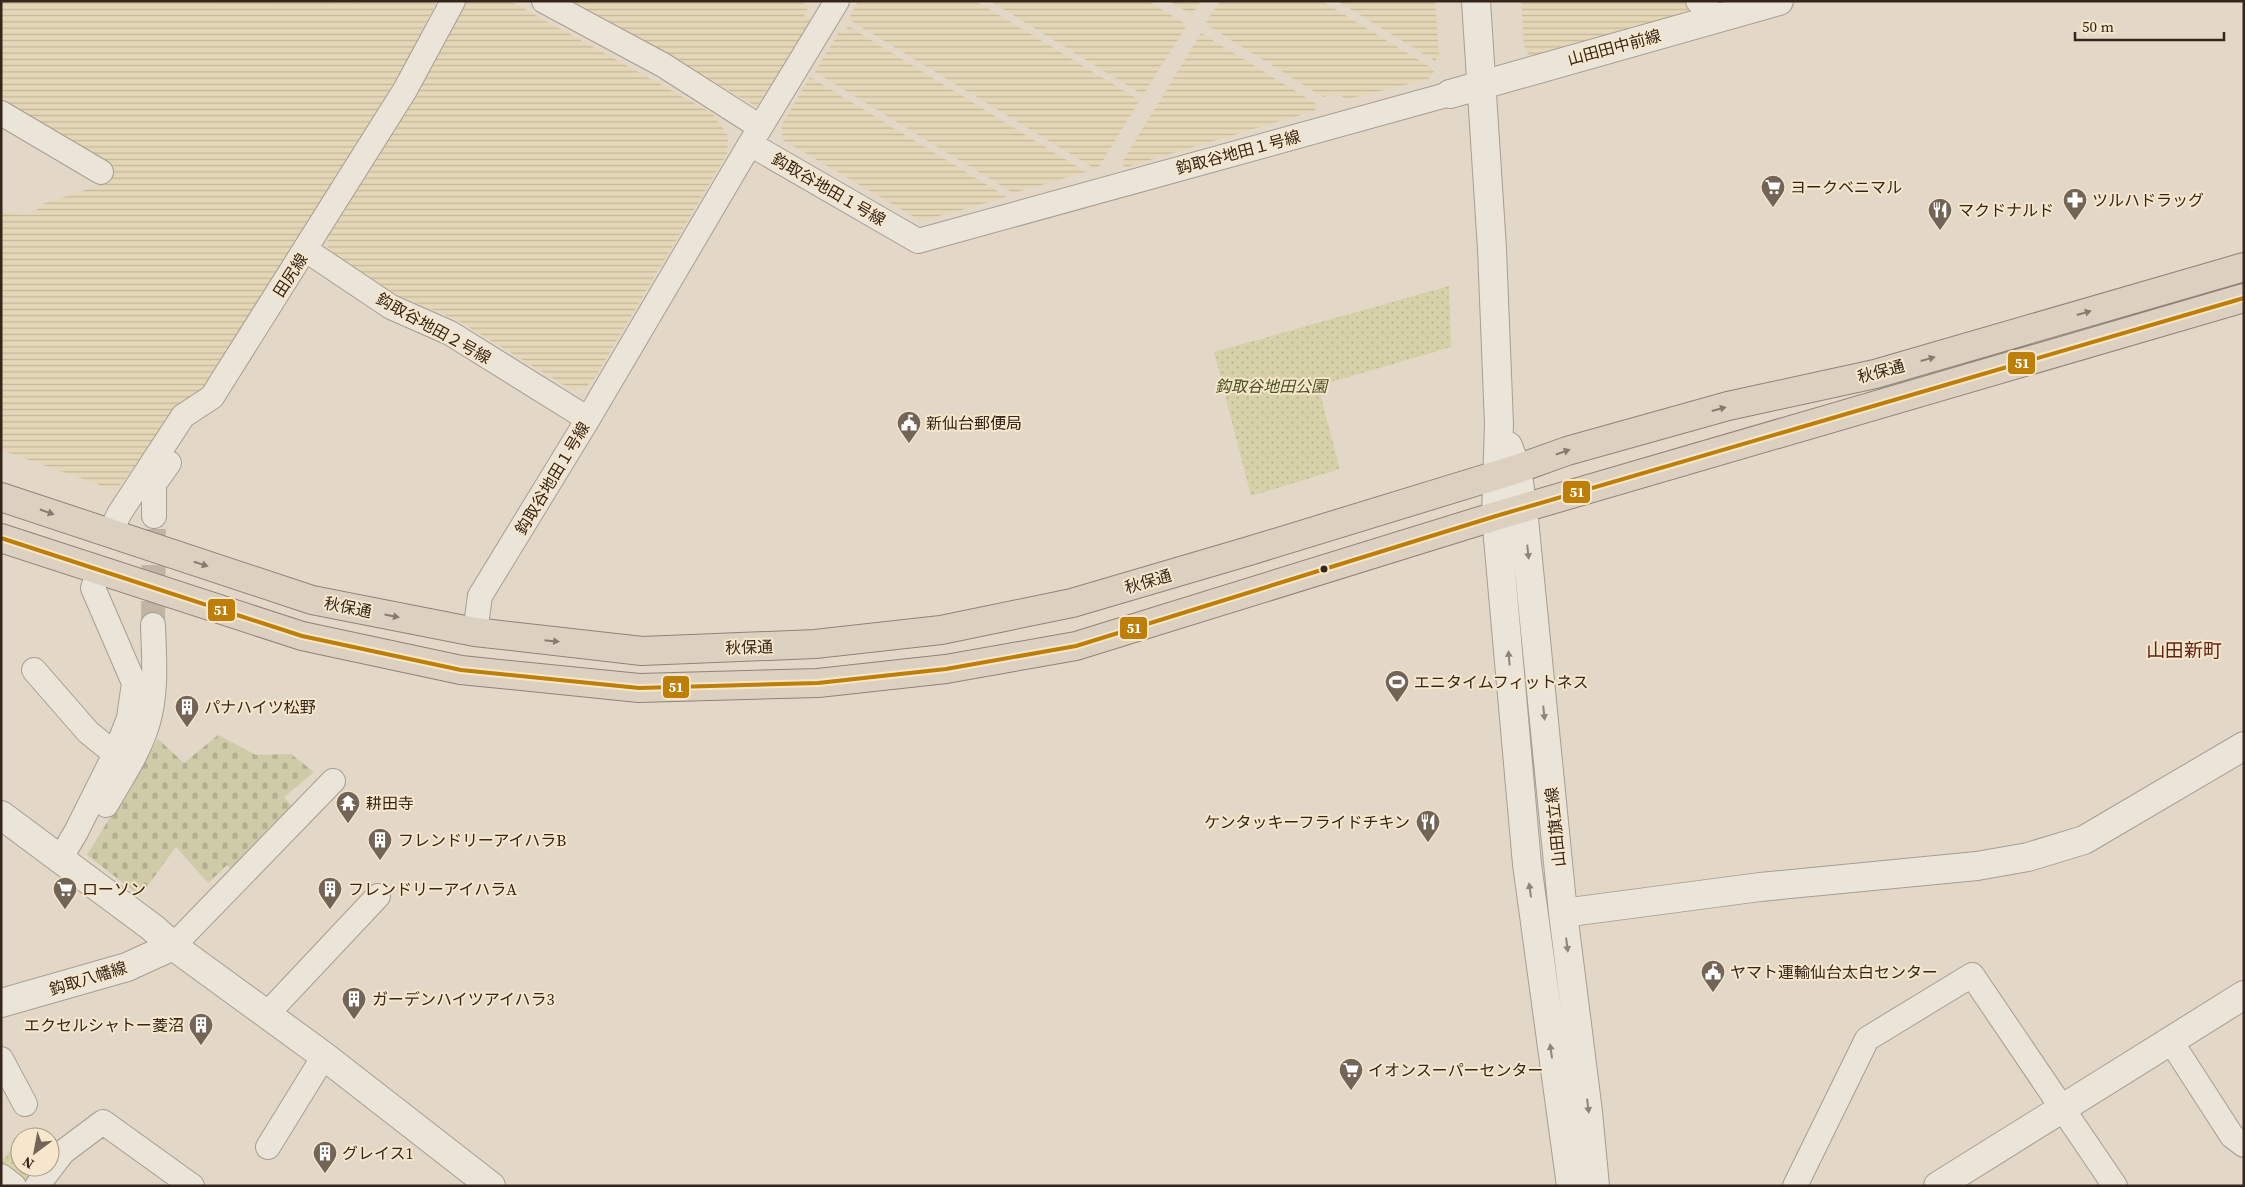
<svg xmlns="http://www.w3.org/2000/svg" width="2245" height="1187" viewBox="0 0 2245 1187" font-family="'Source Serif 4','Noto Sans JP',serif">
  <defs>
    <pattern id="farmland-rules" width="6" height="5" patternUnits="userSpaceOnUse" patternTransform="scale(1.25)"><rect width="6" height="5" fill="#e4d6b6"/><path d="M0 2.5h6" fill="none" stroke="#c4b89c"/></pattern>
    <pattern id="grass-dots" width="8" height="8" patternUnits="userSpaceOnUse" patternTransform="scale(1.25)"><rect width="8" height="8" fill="#d6d1a8"/><path d="M2 2h.1M6 6h.1" fill="none" stroke="#b8b390" stroke-width="1.8" stroke-linecap="round"/></pattern>
    <pattern id="cemetery-stones" width="16" height="16" patternUnits="userSpaceOnUse" patternTransform="scale(1.25)"><rect width="16" height="16" fill="#cfcba8"/><path d="M2 7V4a2 2 0 0 1 4 0v3zM10 15v-3a2 2 0 0 1 4 0v3z" fill="#b2ae90"/></pattern>
  </defs>
  <rect width="100%" height="100%" fill="#e3d8c7"/>
  <path fill="url(#farmland-rules)" d="M1 1 436 3 411 53 338 178 204 389 172 414 123 482 114 490 1 450V212L30 215 45 203 95 187 112 176 114 167 1 98Z
    M464 1H510L712 113 728 136 727 154 594 379 585 388 575 390 562 384 457 320 399 296 328 250 327 232Z
    M565 1H801L809 7 804 16 812 20 757 107 668 55Z
    M858 1H976L1139 100 1138 103 1097 170 848 19Z
    M990 1H1148L1187 25 1143 95Z
    M1169 1H1201L1192 15Z
    M1220 1H1322L1435 70 1429 79 1347 99 1337 94 1323 97 1205 24Z
    M1337 1H1435L1439 56 1435 61Z
    M1521 1H1684L1695 10 1530 59 1524 45Z
    M848 26 1086 172 1013 193 815 72 839 32 843 34Z
    M1201 33 1318 105 1314 111 1126 167 1121 164Z
    M810 77 1007 197 921 221 783 140 781 126Z"/>
  <path fill="url(#grass-dots)" d="M1449 286 1451 347 1318 386 1340 469 1251 496 1214 352Z
    M20 1142V1167H37L24 1182 1 1163V1160Z"/>
  <path fill="url(#cemetery-stones)" d="M218 735 256 755 291 754 314 772 284 797 295 810 233 871 227 865 208 883 176 847 140 896 87 855 158 739 184 763Z"/>
  <g fill="none" stroke-linecap="round" stroke-linejoin="round">
    <path stroke="#c0b4a4" stroke-width="24" stroke-dasharray="24 12" stroke-linecap="butt" d="M153 625 154 516"/>
    <defs>
      <path id="minor" d="M544 1 663 65 760 127
        M1698 1 1718 18
        M1 113 101 172
        M752 141 837 1
        M306 250 391 307 450 333 588 419
        M154 516V484L169 463
        M110 534 119 514 183 416 212 397 405 90 453 1
        M475 632 480 596 588 419 750 144 918 241 1450 94
        M34 670 88 732 115 754
        M106 805C121 779 140 751 148 722 157 691 154 657 153 625
        M60 859 76 832 115 754 129 718 134 683 93 588 99 570
        M173 946 333 781
        M268 1013 378 896
        M2170 1040 2232 1136 2244 1145
        M1 1059 25 1104
        M268 1147 324 1056
        M1 1176 14 1186
        M37 1186 63 1152 103 1122 192 1186
        M1795 1186 1867 1039 1972 975 2115 1186"/>
      <path id="tertiary" d="M1476 1 1492 249 1499 424 1496 516 1527 864 1571 1186
        M1450 94 1779 1
        M1508 446 1517 469 1523 509 1563 913 1588 1112 1595 1186
        M1 815 153 928 173 946 324 1056 491 1186
        M1563 913 1760 887 1977 866 2028 857 2084 840 2244 746
        M1 1003 127 967 173 946
        M1938 1186 2244 995"/>
      <path id="trunk" d="M1 497 312 600 475 632 642 651 815 644 941 630 1072 603 1249 551 1517 469 1567 451 1728 406 1875 374 2244 267
        M1 538 302 636 461 670 639 688 818 683 946 669 1076 646 1496 516 2244 298"/>
    </defs>
    <use href="#minor" stroke="#a79d91" stroke-width="26"/>
    <use href="#tertiary" stroke="#a79d91" stroke-width="30"/>
    <use href="#trunk" stroke="#8d8378" stroke-width="30"/>
    <use href="#minor" stroke="#ebe4d9" stroke-width="24"/>
    <use href="#tertiary" stroke="#ebe4d9" stroke-width="28"/>
    <use href="#trunk" stroke="#dcd0c1" stroke-width="28"/>
    <defs>
      <path id="bus-1" d="M1 538 302 636 461 670 639 688 818 683 946 669 1076 646 1496 516 2244 298"/>
    </defs>
    <use href="#bus-1" stroke="#f6e6cb" stroke-width="8"/>
    <use href="#bus-1" stroke="#bd7f08" stroke-width="4"/>
  </g>
  <defs><path id="oneway-solid" d="M-6-.8H1V-3.2L6.5 0L1 3.2V.8H-6Z" transform="scale(1.25)"/></defs>
  <g fill="#887a6e">
    <use href="#oneway-solid" transform="translate(2084 313) rotate(-16)"/>
    <use href="#oneway-solid" transform="translate(1928 359) rotate(-16)"/>
    <use href="#oneway-solid" transform="translate(1719 409) rotate(-15)"/>
    <use href="#oneway-solid" transform="translate(1563 452) rotate(-19)"/>
    <use href="#oneway-solid" transform="translate(47 512) rotate(19)"/>
    <use href="#oneway-solid" transform="translate(201 564) rotate(18)"/>
    <use href="#oneway-solid" transform="translate(392 616) rotate(11)"/>
    <use href="#oneway-solid" transform="translate(552 641) rotate(6)"/>
  </g>
  <g fill="#90847a">
    <use href="#oneway-solid" transform="translate(1528 552) rotate(84)"/>
    <use href="#oneway-solid" transform="translate(1509 658) rotate(-95)"/>
    <use href="#oneway-solid" transform="translate(1544 713) rotate(84)"/>
    <use href="#oneway-solid" transform="translate(1530 890) rotate(-98)"/>
    <use href="#oneway-solid" transform="translate(1567 945) rotate(83)"/>
    <use href="#oneway-solid" transform="translate(1551 1051) rotate(-98)"/>
    <use href="#oneway-solid" transform="translate(1588 1106) rotate(83)"/>
  </g>
  <defs>
    <symbol id="supermarket-pin" viewBox="-11 -11 22 30"><path d="M0 17L-7.5 6A9.5 9.5 0 1 1 7.5 6Z" fill="#726457" stroke="#f6e6cb"/><path d="M-6-5.5h2.5l.6 2H6L4.5 2H-2.5L-4.4-4H-6ZM-1.5 3.2a1.3 1.3 0 1 0 .1 0ZM3 3.2a1.3 1.3 0 1 0 .1 0Z" fill="#fff"/></symbol>
    <symbol id="pharmacy-pin" viewBox="-11 -11 22 30"><path d="M0 17L-7.5 6A9.5 9.5 0 1 1 7.5 6Z" fill="#726457" stroke="#f6e6cb"/><path d="M-2-6h4v4h4v4h-4v4h-4v-4h-4v-4h4Z" fill="#fff"/></symbol>
    <symbol id="restaurant-pin" viewBox="-11 -11 22 30"><path d="M0 17L-7.5 6A9.5 9.5 0 1 1 7.5 6Z" fill="#726457" stroke="#f6e6cb"/><path d="M-5-6h1v4h1v-4h1v4h1v-4h1v5L-1.5 .5V6h-2V.5L-5-1ZM5-6V6H3V1.5H1.5Q1.5-4 5-6Z" fill="#fff"/></symbol>
    <symbol id="civic-pin" viewBox="-11 -11 22 30"><path d="M0 17L-7.5 6A9.5 9.5 0 1 1 7.5 6Z" fill="#726457" stroke="#f6e6cb"/><path d="M-.6-6.5H3V-4.5H.6V-3L4-1V1h2V6H-6V1h2V-1L-.6-3ZM-1.2 2.5V6h2.4V2.5Z" fill="#fff"/></symbol>
    <symbol id="stadium-pin" viewBox="-11 -11 22 30"><path d="M0 17L-7.5 6A9.5 9.5 0 1 1 7.5 6Z" fill="#726457" stroke="#f6e6cb"/><path d="M0-5a6.5 5 0 1 0 0 10a6.5 5 0 1 0 0-10ZM-3.5-1.8h7v3.6h-7Z" fill="#fff"/></symbol>
    <symbol id="building-pin" viewBox="-11 -11 22 30"><path d="M0 17L-7.5 6A9.5 9.5 0 1 1 7.5 6Z" fill="#726457" stroke="#f6e6cb"/><path d="M-4-6H4V6H1V3H-1V6H-4ZM-2.5-4.3h1.7v1.8h-1.7ZM.8-4.3h1.7v1.8H.8ZM-2.5-1h1.7V.8h-1.7ZM.8-1h1.7V.8H.8Z" fill="#fff"/></symbol>
    <symbol id="temple-pin" viewBox="-11 -11 22 30"><path d="M0 17L-7.5 6A9.5 9.5 0 1 1 7.5 6Z" fill="#726457" stroke="#f6e6cb"/><path d="M0-6L5-2H3V0L6.5 2.5H4V6H1.5V3h-3V6H-4V2.5H-6.5L-3 0V-2H-5Z" fill="#fff"/></symbol>
  </defs>
  <g fill-rule="evenodd">
    <use href="#supermarket-pin" x="1759" y="173" width="28" height="38"/>
    <use href="#pharmacy-pin" x="2061" y="186" width="28" height="38"/>
    <use href="#restaurant-pin" x="1926" y="196" width="28" height="38"/>
    <use href="#civic-pin" x="895" y="409" width="28" height="38"/>
    <use href="#stadium-pin" x="1383" y="668" width="28" height="38"/>
    <use href="#building-pin" x="173" y="693" width="28" height="38"/>
    <use href="#temple-pin" x="334" y="789" width="28" height="38"/>
    <use href="#restaurant-pin" x="1414" y="808" width="28" height="38"/>
    <use href="#building-pin" x="366" y="826" width="28" height="38"/>
    <use href="#supermarket-pin" x="51" y="875" width="28" height="38"/>
    <use href="#building-pin" x="316" y="875" width="28" height="38"/>
    <use href="#civic-pin" x="1699" y="958" width="28" height="38"/>
    <use href="#building-pin" x="340" y="985" width="28" height="38"/>
    <use href="#building-pin" x="187" y="1011" width="28" height="38"/>
    <use href="#supermarket-pin" x="1337" y="1056" width="28" height="38"/>
    <use href="#building-pin" x="311" y="1139" width="28" height="38"/>
  </g>
  <circle fill="#35251a" stroke="#f6e6cb" stroke-width="2" cx="1324" cy="569" r="4.5"/>
  <g text-anchor="middle" dominant-baseline="central" stroke-width="4" stroke-linejoin="round" paint-order="stroke">
    <g font-size="16" fill="#35251a" stroke="#f6e6cb">
      <text transform="translate(1614 47) rotate(-15)">山田田中前線</text>
      <text transform="translate(1238 152) rotate(-15)">鈎取谷地田１号線</text>
      <text transform="translate(829 189) rotate(30)">鈎取谷地田１号線</text>
      <text transform="translate(290 275) rotate(-57)">田尻線</text>
      <text transform="translate(434 328) rotate(29)">鈎取谷地田２号線</text>
      <text transform="translate(1881 371) rotate(-15)">秋保通</text>
      <text transform="translate(552 478) rotate(-59)">鈎取谷地田１号線</text>
      <text transform="translate(1148 581) rotate(-16)">秋保通</text>
      <text transform="translate(348 607) rotate(11)">秋保通</text>
      <text transform="translate(749 647) rotate(-2)">秋保通</text>
      <text transform="translate(1555 827) rotate(-96)">山田旗立線</text>
      <text transform="translate(88 978) rotate(-17)">鈎取八幡線</text>
    </g>
    <g font-size="16" fill="#35251a" stroke="#f6e6cb" text-anchor="start">
      <text x="1790" y="187">ヨークベニマル</text>
      <text x="2092" y="200">ツルハドラッグ</text>
      <text x="1958" y="210">マクドナルド</text>
      <text x="926" y="423">新仙台郵便局</text>
      <text x="1414" y="682">エニタイムフィットネス</text>
      <text x="204" y="707">パナハイツ松野</text>
      <text x="366" y="803">耕田寺</text>
      <text x="1410" y="822" text-anchor="end">ケンタッキーフライドチキン</text>
      <text x="398" y="840">フレンドリーアイハラB</text>
      <text x="82" y="889">ローソン</text>
      <text x="348" y="889">フレンドリーアイハラA</text>
      <text x="1730" y="972">ヤマト運輸仙台太白センター</text>
      <text x="372" y="999">ガーデンハイツアイハラ3</text>
      <text x="184" y="1025" text-anchor="end">エクセルシャトー菱沼</text>
      <text x="1368" y="1070">イオンスーパーセンター</text>
      <text x="342" y="1153">グレイス1</text>
    </g>
    <g font-size="16" font-style="italic" fill="#4a5220" stroke="#f6e6cb">
      <text x="1271" y="386">鈎取谷地田公園</text>
    </g>
    <g font-size="19" fill="#622218" stroke="#f6e6cb">
      <text x="2184" y="650">山田新町</text>
    </g>
  </g>
  <g stroke="#f6e6cb" stroke-width="2">
    <rect x="2007" y="351" width="29" height="24" rx="5" fill="#bd7f08"/>
    <rect x="1562" y="480" width="29" height="24" rx="5" fill="#bd7f08"/>
    <rect x="207" y="598" width="29" height="24" rx="5" fill="#bd7f08"/>
    <rect x="1119" y="616" width="29" height="24" rx="5" fill="#bd7f08"/>
    <rect x="662" y="675" width="28" height="24" rx="5" fill="#bd7f08"/>
  </g>
  <g font-size="14" text-anchor="middle" font-weight="bold" fill="#fff">
    <text x="2022" y="368">51</text>
    <text x="1577" y="497">51</text>
    <text x="221" y="615">51</text>
    <text x="1134" y="633">51</text>
    <text x="676" y="692">51</text>
  </g>
  <rect width="2245" height="1187" fill="none" stroke="#35251a" stroke-width="5"/>
  <g transform="translate(35 1152) rotate(212)"><circle r="24" fill="#f6e6cb" stroke="#a99984"/>
  <path d="M0-4L9 19L0 12L-9 19Z" fill="#726457"/>
  <text y="-8" font-size="14" font-weight="bold" text-anchor="middle" fill="#35251a">N</text>
  </g>
  <path d="M2075 32v8h149v-8" fill="none" stroke="#35251a" stroke-width="2.5"/>
  <text x="2082" y="32" font-size="15" fill="#35251a" stroke="#f6e6cb" stroke-width="4" paint-order="stroke">50 m</text>
</svg>
